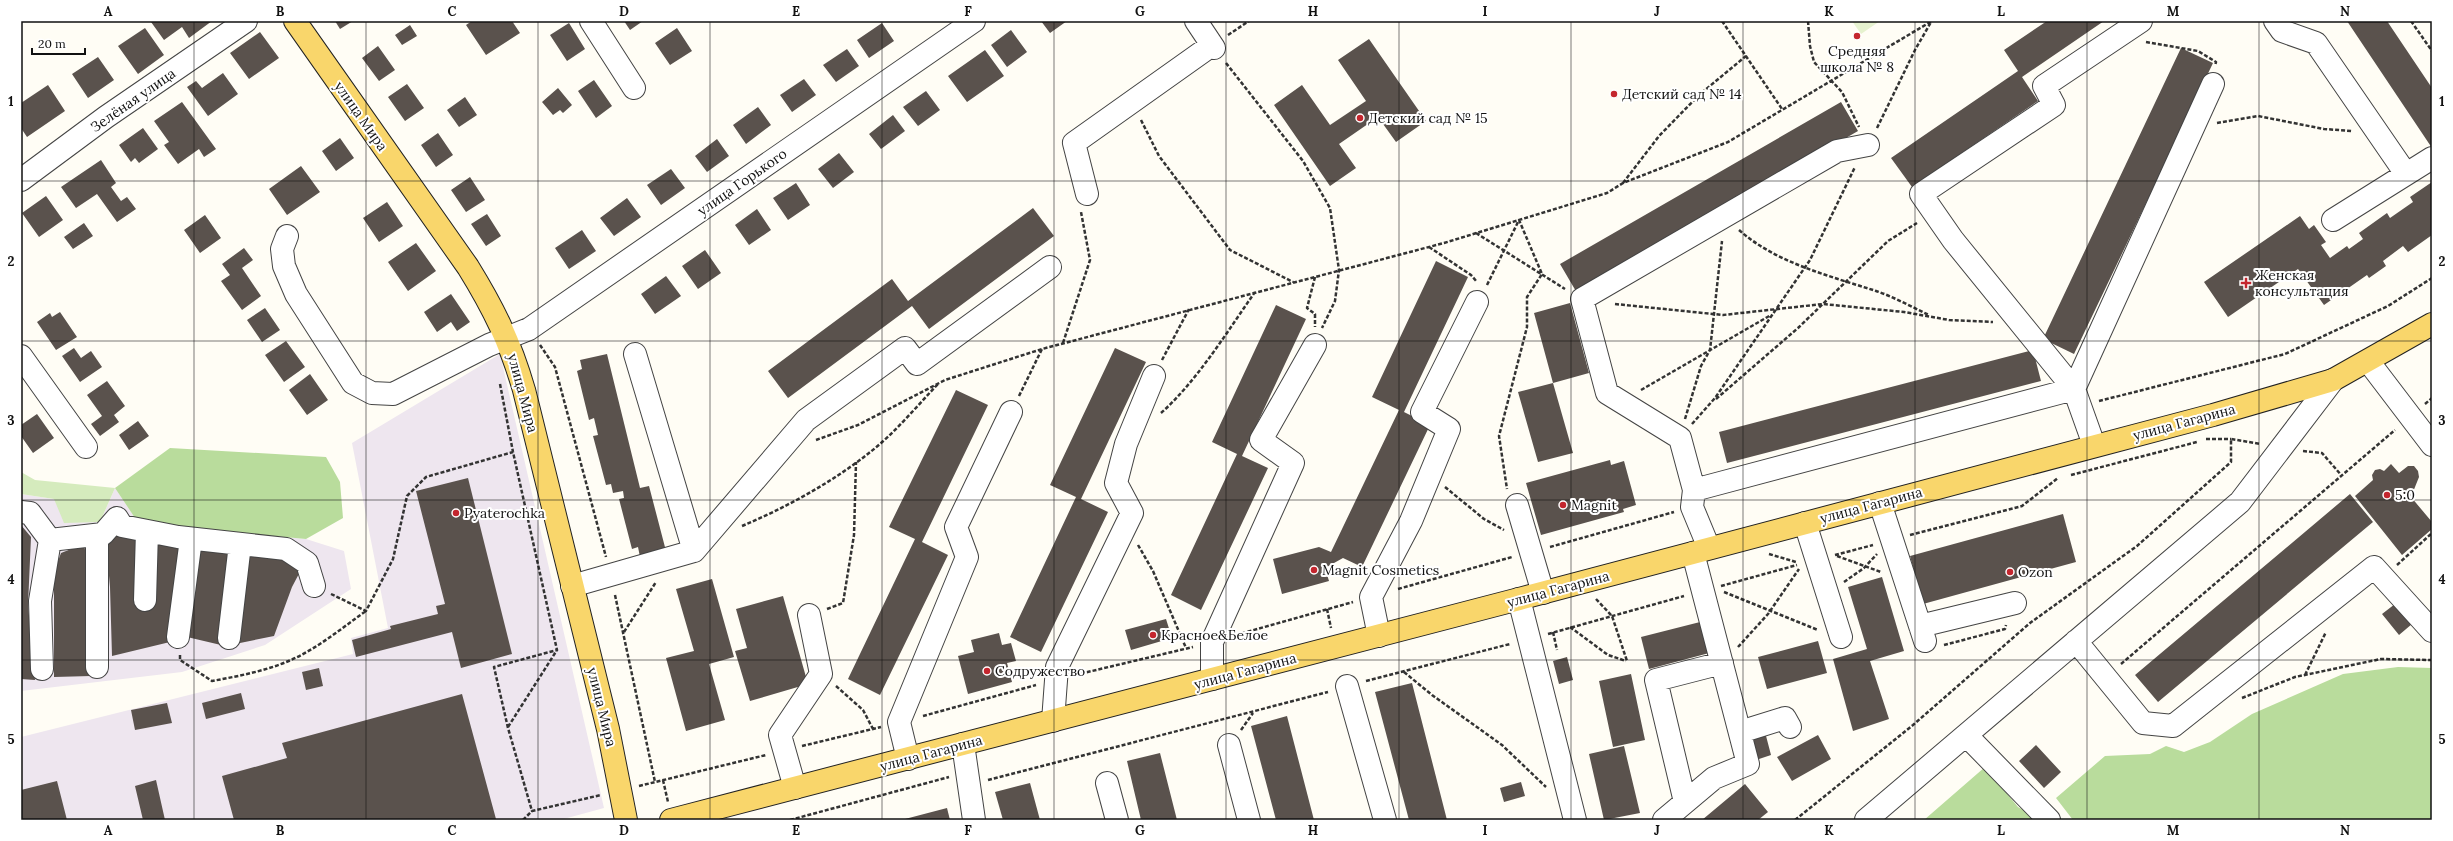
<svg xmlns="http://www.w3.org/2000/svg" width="2453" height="841" viewBox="0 0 2453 841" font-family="Lora,serif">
  <rect width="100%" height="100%" fill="#fffdf5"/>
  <path fill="#eee6ef" d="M500 354 604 808 560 820H21V737L353 654 351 638 388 628 352 443Z
    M115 488 139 524 306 539 344 551 351 589 265 645 182 672 21 691V494L54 499 100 522Z"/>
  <path fill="#d5ebbd" d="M21 472 35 480 115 488 100 522 64 523 54 499 21 494Z"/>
  <path fill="#b9dc9c" d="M170 448 326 457 340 482 343 518 306 539 139 524 115 488Z
    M2398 667 2432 668V820H2073L2056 798 2105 756 2150 754 2166 746 2184 752 2210 742 2252 714 2343 674Z
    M1985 767 2018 807 2041 820H1924Z"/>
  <path fill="#e6f2cf" d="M1852 21H1880L1861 34Z"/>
  <path fill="#5a524d" d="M153 21H212L189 38 182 27 164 40 151 22Z
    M335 21H353L340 29Z
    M472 21H512L520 33 486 55 466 25Z
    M624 21H643L630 30Z
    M1041 21H1067L1050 33Z
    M2047 21H2104L2022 77 2038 101 1912 187 1891 158 2018 71 2004 50Z
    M2347 21H2387L2432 88V148Z
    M569 23 585 49 567 61 550 35Z
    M882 23 894 41 869 58 857 40Z
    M410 25 417 36 402 45 395 35Z
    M145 28 164 55 138 74 118 46Z
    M677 28 692 51 670 65 655 43Z
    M1011 30 1027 52 1007 67 991 45Z
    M260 32 279 58 249 79 230 53Z
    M1369 39 1426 121 1396 142 1378 117 1339 144 1356 168 1330 186 1274 105 1302 85 1330 125 1366 101 1338 60Z
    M378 46 395 70 379 81 362 58Z
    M2181 48 2213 63 2074 354 2043 339Z
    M847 49 859 66 836 82 823 65Z
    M985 50 1004 76 967 102 948 76Z
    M98 57 114 80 88 98 72 74Z
    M223 73 238 94 208 116 187 87 196 81 202 88Z
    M804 79 816 95 792 112 780 95Z
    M594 80 612 106 596 118 578 91Z
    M407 84 424 108 405 121 388 97Z
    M48 85 65 111 27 137 21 128V103Z
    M558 88 572 105 563 113 560 110 553 115 542 102Z
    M926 91 940 110 918 126 903 107Z
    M465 97 477 115 459 127 447 110Z
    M182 102 216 149 204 157 199 149 178 164 164 145 169 142 154 121Z
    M1841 102 1858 131 1577 293 1560 264Z
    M758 107 771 125 746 144 733 125Z
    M893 115 905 131 881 149 869 134Z
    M143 128 158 149 139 163 135 158 131 162 119 145Z
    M438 133 453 155 436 167 421 145Z
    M340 138 354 158 336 171 322 151Z
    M717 139 729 156 707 172 695 156Z
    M839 153 854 172 833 188 818 169Z
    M101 160 116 183 111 187 121 201 127 197 136 209 117 222 97 194 76 208 61 187Z
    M301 166 320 192 287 215 269 189Z
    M671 169 685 188 661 205 647 185Z
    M470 177 485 200 466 212 451 190Z
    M2432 182V235L2408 252 2403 246 2383 261 2386 266 2369 278 2367 275 2324 305 2298 269 2228 317 2204 282 2300 216 2309 229 2314 225 2326 242 2321 245 2330 258 2347 246 2349 249 2363 239 2359 233 2387 213 2390 218 2413 202 2410 197Z
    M796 183 810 205 788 220 773 198Z
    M46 196 63 220 39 237 22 213Z
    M627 198 641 217 614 236 600 218Z
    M387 202 403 226 379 242 363 218Z
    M1033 208 1054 236 929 329 912 306 788 398 768 371 892 279 908 301Z
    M757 209 771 230 749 245 735 225Z
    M487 214 501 236 486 246 471 224Z
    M205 215 221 238 200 253 184 230Z
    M84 223 93 236 73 249 64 237Z
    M582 230 596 251 569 269 555 248Z
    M416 243 436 271 408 291 388 262Z
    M244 248 253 260 242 268 261 296 242 310 221 281 230 275 222 264Z
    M705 250 721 273 698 289 682 266Z
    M1436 261 1468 277 1404 412 1430 425 1362 567 1343 558 1325 568 1329 581 1282 594 1273 559 1319 547 1331 552 1399 410 1372 397Z
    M666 276 681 296 655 314 641 294Z
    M451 294 470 322 457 331 451 322 437 332 424 312Z
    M1570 303 1589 373 1553 383 1534 313Z
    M1276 305 1306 319 1242 456 1268 468 1201 610 1171 595 1237 454 1212 442Z
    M265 308 280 330 262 342 247 320Z
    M60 312 77 337 56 350 37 322 50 313 52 317Z
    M286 341 305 367 284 382 265 355Z
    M74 348 81 358 91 351 102 367 80 382 62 356Z
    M1115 348 1146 362 1081 499 1108 512 1041 652 1010 637 1076 497 1050 485Z
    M2033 350 2041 381 1727 463 1719 432Z
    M607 354 640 488 649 486 666 551 640 557 638 547 632 549 619 499 624 498 623 491 613 493 611 484 606 485 593 436 598 435 594 418 589 420 577 371 582 369 580 360Z
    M310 374 328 400 307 415 289 390Z
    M107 381 125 406 114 415 119 422 100 436 91 424 102 416 87 395Z
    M1553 383 1573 453 1538 462 1518 392Z
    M956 390 988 405 922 542 948 555 880 695 848 679 915 539 889 527Z
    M37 414 54 438 33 453 21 436V425Z
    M138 421 149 436 129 450 119 435Z
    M1610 460 1611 465 1624 461 1636 505 1623 509 1624 512 1541 535 1526 483Z
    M2391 464 2399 473 2408 466H2414L2418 471 2419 477 2411 497 2432 522V529L2402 555 2355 496 2373 480 2372 475 2375 470 2380 469 2384 471Z
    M468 478 512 654 461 668 452 632 356 657 352 640 391 629 390 626 438 614 436 606 445 604 416 491Z
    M2350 494 2373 522 2158 702 2135 675Z
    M2063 514 2076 562 1923 604 1910 556Z
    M21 525 31 537 28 605 35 680 21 679Z
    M139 535 157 541 182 544 170 642 112 656 110 587 106 542 112 536Z
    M84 544 88 567 91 676 54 677V572L61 553Z
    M195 546 234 550 221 645 187 637Z
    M245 556 277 558 302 568 292 587 274 636 240 643Z
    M1882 577 1904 651 1870 661 1889 719 1853 731 1833 659 1867 649 1848 587Z
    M712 579 734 657 709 664 725 720 686 731 666 658 694 651 676 589Z
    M783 596 808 684 750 701 735 651 747 648 736 609Z
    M2395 604 2412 624 2399 635 2382 614Z
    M1166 619 1172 638 1131 650 1125 630Z
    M1704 621 1713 652 1649 669 1641 637Z
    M999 633 1002 645 1011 643 1016 661 1007 663 1012 682 968 694 958 656 974 652 971 640Z
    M1818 641 1827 673 1767 689 1758 657Z
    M1567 657 1573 680 1559 684 1553 661Z
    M319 668 323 686 306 690 302 672Z
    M1631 674 1645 740 1613 747 1599 681Z
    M1412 683 1447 820H1409L1375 692Z
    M241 693 245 709 206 719 202 703Z
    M462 694 496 819 234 820 222 776 287 758 282 743Z
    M167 703 172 723 135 730 131 710Z
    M1287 716 1314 820H1276L1251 726Z
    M1765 732 1771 755 1756 760 1749 738Z
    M1818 735 1831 759 1792 781 1777 757Z
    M2036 745 2061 772 2044 788 2019 761Z
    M1624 746 1640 813 1604 820 1589 754Z
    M1160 753 1177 820H1141L1127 761Z
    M156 780 165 820H143L135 786Z
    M57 781 67 820H21V790Z
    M1521 782 1525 796 1504 802 1500 788Z
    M1030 783 1040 820H1003L995 792Z
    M1745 784 1768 812 1758 820H1702Z
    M947 808 950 820H905V819Z"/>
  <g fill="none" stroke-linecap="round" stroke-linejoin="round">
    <defs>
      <path id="minor" d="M591 21 634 88
        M1196 21 1214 48
        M2275 21 2282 31 2316 43 2406 174
        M21 180 106 117 246 21
        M1087 194 1074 143 1212 45
        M2333 220 2432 158
        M287 236 282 249 284 266 296 294 353 383 372 393 393 394 489 345 529 329 974 21
        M21 356 86 447
        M2368 361 2432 445
        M2094 445 2074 389 2213 84
        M1694 490 2074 389 1953 240 1921 194 2054 105 2044 86 2141 21
        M1880 503 1925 641
        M1517 505 1543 593
        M21 512 30 513 50 540 103 534 117 518 122 526 178 537 286 549 307 563 314 586
        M1805 523 1841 637
        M97 535V667
        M1709 548 1692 507 1694 490 1680 438 1607 393 1582 299 1837 151 1868 145
        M694 551 806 420 905 348 917 364 1050 267
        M572 586 694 551 635 354
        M1519 599 1575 820
        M145 600 147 531
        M1920 626 2015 603
        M1379 636 1371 597 1411 521 1449 429 1422 412 1477 302
        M178 637 191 539
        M229 638 240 544
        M2076 641 2143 723 2173 726 2374 567 2432 631
        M42 669 40 601 50 540
        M1212 679V642L1293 463 1261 440 1315 345
        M1347 686 1385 820
        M1053 721 1057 667 1132 513 1116 483 1126 444 1154 376
        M1740 732 1785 718 1790 727
        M1966 735 2049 820
        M963 744 974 820
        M1229 745 1249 820
        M908 759 899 722 967 557 956 527 1011 412
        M1107 783 1117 820
        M795 788 780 735 821 674 809 615
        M1685 802 1656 680 1722 663
        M1664 820 1714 778 1748 764 1693 553
        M1866 820 2240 502 2333 380"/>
      <path id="major" d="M295 21 468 267C494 309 510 342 524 390L608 729 626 820
        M671 820 1519 599 2213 415 2333 380 2432 324"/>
    </defs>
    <use href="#minor" stroke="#444" stroke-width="24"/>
    <use href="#major" stroke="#222" stroke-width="24"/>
    <path stroke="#333" stroke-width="2.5" stroke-dasharray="4 2" stroke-linecap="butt" d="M1722 21 1782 109
      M1808 21 1810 46 1814 62 1842 92 1859 127
      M2411 21 2432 51
      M1228 35 1249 21
      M2146 42 2198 51 2216 62 2215 66
      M1226 63 1303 161 1330 208 1339 270 1335 301 1322 328
      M1141 120 1159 156 1230 250 1293 282
      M2217 123 2258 116 2324 129 2352 131
      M1877 128 1915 50 1931 22
      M1623 183 1659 136 1699 95 1746 56
      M1739 230C1776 263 1830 276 1876 291 1894 297 1912 307 1929 315
      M1476 233 1565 289
      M1429 247 1471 275 1477 282
      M1315 277 1307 308 1315 314V327
      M1487 285 1519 220 1542 274 1527 297V327L1499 436 1507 489
      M1615 304 1723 315 1823 304 1904 312 1949 320 1993 322
      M1063 343 1090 260 1081 212
      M540 345 555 367 606 557
      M1162 360 1189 309
      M500 384 513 452
      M1641 390 1771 315
      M1019 396 1042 349
      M1716 399 1798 328 1888 241 1917 223
      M2099 401 2285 354 2388 306 2432 278
      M2425 404 2432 398
      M1161 413C1197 381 1227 332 1255 292
      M1685 419 1701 366 1710 350 1722 241
      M1692 424 1715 398 1810 260 1855 167
      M2206 439H2231
      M816 440 858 425 945 380 1042 349 1444 243 1607 193 1623 183 1728 142 1932 21
      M2303 451 2322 453 2342 476
      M2071 475 2197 442
      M1445 487 1484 519 1504 530
      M742 526C785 508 831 483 869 453 894 434 916 407 938 384
      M1910 535 2022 506 2058 478
      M1138 545 1153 571 1186 648
      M1550 547 1674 512
      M1769 554 1796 562
      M1835 555 1873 545
      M1837 556 1881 572
      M2397 565 2432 533
      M1844 582 1864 568 1877 554
      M1721 586 1797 565
      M1398 589 1512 557
      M1724 592 1818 630
      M331 594 366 611 393 559 407 496 426 477 513 452 557 650 494 667 508 728 532 811 601 795
      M615 595 655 782
      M1596 599 1612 616 1627 661
      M827 609 843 603 854 535 856 462
      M1327 609 1331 628
      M1570 627 1608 655 1626 661
      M624 632 656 582
      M1553 632 1557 650
      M1548 634 1684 596
      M1236 635 1353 602
      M1944 645 2005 629 2006 625
      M1738 647 1768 614 1799 569
      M180 655V660L212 681C239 676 266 671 291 660 318 648 342 628 366 611
      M2121 664 2395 430
      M1404 672 1432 695 1502 745 1546 787
      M1075 675 1193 647
      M2305 675 2326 632
      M1366 681 1510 644
      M836 686 863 710 873 729
      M2242 698 2295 677 2381 659 2432 660
      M923 716 1036 685
      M508 727 557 650
      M1241 730 1253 713
      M802 746 881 727
      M663 780 668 802
      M988 780 1328 692
      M639 786 766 755
      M523 820 532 811
      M790 820 949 777
      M1795 820 1913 725 2030 623 2137 546 2231 462V439L2261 444"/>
    <use href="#minor" stroke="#fff" stroke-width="22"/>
    <use href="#major" stroke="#f9d66b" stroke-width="22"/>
  </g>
  <path fill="none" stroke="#111" stroke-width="1" stroke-opacity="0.55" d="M194 21V820M366 21V820M538 21V820M710 21V820M882 21V820M1054 21V820M1226 21V820M1399 21V820M1571 21V820M1743 21V820M1915 21V820M2087 21V820M2259 21V820M21 181H2432M21 341H2432M21 500H2432M21 660H2432"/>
  <g fill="#c4262e" stroke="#fff" stroke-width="1.5">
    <circle cx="1857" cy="36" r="4"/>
    <circle cx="1614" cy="94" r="4"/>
    <circle cx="1360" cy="118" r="4"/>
    <path d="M2244 277h4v4h4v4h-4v4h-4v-4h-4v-4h4z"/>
    <circle cx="2387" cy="495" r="4"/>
    <circle cx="1563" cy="505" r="4"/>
    <circle cx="456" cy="513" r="4"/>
    <circle cx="1314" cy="570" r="4"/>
    <circle cx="2010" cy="572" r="4"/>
    <circle cx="1153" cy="635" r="4"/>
    <circle cx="987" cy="671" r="4"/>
  </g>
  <g text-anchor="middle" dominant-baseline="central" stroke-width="4" stroke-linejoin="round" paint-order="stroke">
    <g font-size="14" fill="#111" stroke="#fff" text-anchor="start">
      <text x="1857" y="51" text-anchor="middle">Cредняя<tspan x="1857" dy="16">школа № 8</tspan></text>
      <text x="1622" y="94">Детский сад № 14</text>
      <text x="1368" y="118">Детский сад № 15</text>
      <text x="2255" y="275">Женская<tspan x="2255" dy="16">консультация</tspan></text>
      <text x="2395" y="495">5:0</text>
      <text x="1571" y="505">Magnit</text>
      <text x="464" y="513">Pyaterochka</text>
      <text x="1322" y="570">Magnit Cosmetics</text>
      <text x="2018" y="572">Ozon</text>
      <text x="1161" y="635">Красное&amp;Белое</text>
      <text x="995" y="671">Содружество</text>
    </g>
    <g font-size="14" fill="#111" stroke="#fff">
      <text transform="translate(133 100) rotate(-35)">Зелёная улица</text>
      <text transform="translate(361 116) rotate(55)">улица Мира</text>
      <text transform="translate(742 182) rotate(-35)">улица Горького</text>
      <text transform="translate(523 393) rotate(75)">улица Мира</text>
      <text transform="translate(2184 422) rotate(-15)">улица Гагарина</text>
      <text transform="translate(1871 505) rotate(-15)">улица Гагарина</text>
      <text transform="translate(1558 589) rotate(-15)">улица Гагарина</text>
      <text transform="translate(1245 671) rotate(-15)">улица Гагарина</text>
      <text transform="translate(602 707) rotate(76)">улица Мира</text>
      <text transform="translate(931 753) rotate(-15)">улица Гагарина</text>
    </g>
  </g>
  <rect width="2453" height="841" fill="none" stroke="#ffffff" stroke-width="44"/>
  <path d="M32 48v6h53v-6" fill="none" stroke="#111111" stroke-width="2"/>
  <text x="38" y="48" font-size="12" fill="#111111" stroke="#ffffff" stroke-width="3" paint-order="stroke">20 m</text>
  <rect x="22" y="22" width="2409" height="797" fill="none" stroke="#111" stroke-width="1.5"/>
  <g font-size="13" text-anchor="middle" font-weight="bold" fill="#111">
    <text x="108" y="16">A</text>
    <text x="280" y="16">B</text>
    <text x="452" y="16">C</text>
    <text x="624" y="16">D</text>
    <text x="796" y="16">E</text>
    <text x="968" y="16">F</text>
    <text x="1140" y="16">G</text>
    <text x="1313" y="16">H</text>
    <text x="1485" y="16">I</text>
    <text x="1657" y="16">J</text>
    <text x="1829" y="16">K</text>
    <text x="2001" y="16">L</text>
    <text x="2173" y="16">M</text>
    <text x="2345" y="16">N</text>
    <text x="11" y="106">1</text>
    <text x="2442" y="106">1</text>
    <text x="11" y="266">2</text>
    <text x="2442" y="266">2</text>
    <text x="11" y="425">3</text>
    <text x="2442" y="425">3</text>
    <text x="11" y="584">4</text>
    <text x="2442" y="584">4</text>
    <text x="11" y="744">5</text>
    <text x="2442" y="744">5</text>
    <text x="108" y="835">A</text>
    <text x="280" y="835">B</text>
    <text x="452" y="835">C</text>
    <text x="624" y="835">D</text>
    <text x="796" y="835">E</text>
    <text x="968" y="835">F</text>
    <text x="1140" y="835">G</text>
    <text x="1313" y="835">H</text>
    <text x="1485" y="835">I</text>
    <text x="1657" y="835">J</text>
    <text x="1829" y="835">K</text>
    <text x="2001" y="835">L</text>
    <text x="2173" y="835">M</text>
    <text x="2345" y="835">N</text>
  </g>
</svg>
